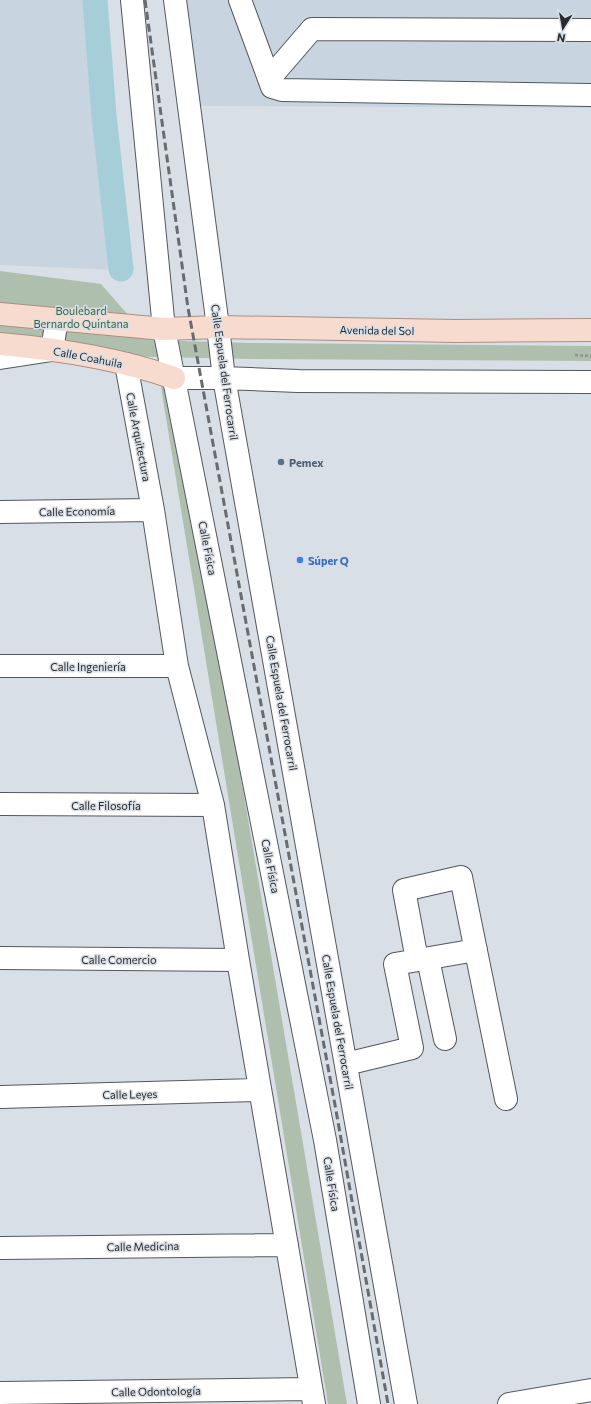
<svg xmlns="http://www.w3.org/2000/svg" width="591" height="1404" viewBox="0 0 591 1404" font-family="Commissioner,sans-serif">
  <rect width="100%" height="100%" fill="#d9dfe6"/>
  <path fill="#c8d4e0" d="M0 0H98L118 270 0 265Z
    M182 0H591V108L197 106Z"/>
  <path fill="#afbfae" d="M0 271 101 284 150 340 249 343 591 346V361L254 359 156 357 167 393 179 411 347 1404H328L156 357 101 355 0 339Z"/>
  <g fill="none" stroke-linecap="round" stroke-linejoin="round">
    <path stroke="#a5ced8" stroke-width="25" d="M95 0 104 116 121 269"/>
    <defs>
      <path id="minor" d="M132 0 164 329 325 1140 369 1404
        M175 0 218 327 224 378 406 1404
        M240 0 272 87 282 90 591 95
        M269 79 312 29 591 30
        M0 358 52 350 57 319
        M126 364 153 510 177 666 213 805 238 960 314 1404
        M174 378H224L298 381 591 382
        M0 512 153 510
        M0 666H177
        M0 804 213 805
        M0 958 238 960
        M428 959 445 1039
        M417 960 404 890 461 877 506 1099
        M346 1064 412 1048 395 964 476 950
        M0 1097 260 1090
        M0 1248 287 1245
        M0 1393 311 1389
        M509 1404 591 1390"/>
      <path id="major" d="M0 314 164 329 218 327 456 331 591 330
        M0 344C57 349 120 359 174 378"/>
    </defs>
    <use href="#minor" stroke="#52585d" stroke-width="24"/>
    <use href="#major" stroke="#ac8e82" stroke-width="24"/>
    <path stroke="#90949a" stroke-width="2.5" stroke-dasharray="3 2" stroke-linecap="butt" d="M575 355 591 356"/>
    <use href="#minor" stroke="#fff" stroke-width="22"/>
    <use href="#major" stroke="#f8dbcf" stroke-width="22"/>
    <path stroke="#686b70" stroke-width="3" stroke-dasharray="8 4" stroke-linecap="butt" d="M145 0 188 308 335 1105 388 1404"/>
  </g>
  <circle fill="#5c6f8a" stroke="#d9dfe6" stroke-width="1.5" cx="281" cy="462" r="4"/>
  <circle fill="#3f7fe0" stroke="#d9dfe6" stroke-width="1.5" cx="300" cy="560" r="4"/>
  <g text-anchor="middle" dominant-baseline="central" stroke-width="3" stroke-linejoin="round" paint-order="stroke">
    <g font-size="11" fill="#3c613b" stroke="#d9dfe6">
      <text x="81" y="310">Boulebard<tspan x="81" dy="13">Bernardo Quintana</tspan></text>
    </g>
    <g font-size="11" fill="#292b2e" stroke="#d9dfe6">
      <text transform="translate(377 330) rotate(1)">Avenida del Sol</text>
      <text transform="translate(88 357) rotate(11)">Calle Coahuila</text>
      <text transform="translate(225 372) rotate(82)">Calle Espuela del Ferrocarril</text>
      <text transform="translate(139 437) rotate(79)">Calle Arquitectura</text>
      <text transform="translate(77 511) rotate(-1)">Calle Economía</text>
      <text transform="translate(208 548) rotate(79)">Calle Física</text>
      <text x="88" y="666">Calle Ingeniería</text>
      <text transform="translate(282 703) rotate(80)">Calle Espuela del Ferrocarril</text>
      <text x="106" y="805">Calle Filosofía</text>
      <text transform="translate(271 866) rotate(79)">Calle Física</text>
      <text x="119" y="959">Calle Comercio</text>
      <text transform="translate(338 1022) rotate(80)">Calle Espuela del Ferrocarril</text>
      <text transform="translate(130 1094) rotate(-1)">Calle Leyes</text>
      <text transform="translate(332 1184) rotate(81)">Calle Física</text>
      <text transform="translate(143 1246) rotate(-1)">Calle Medicina</text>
      <text transform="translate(156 1391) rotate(-1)">Calle Odontología</text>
    </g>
    <g font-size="11" font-weight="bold" fill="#4e5e75" stroke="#d9dfe6" text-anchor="start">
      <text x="289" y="462">Pemex</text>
    </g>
    <g font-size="11" font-weight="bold" fill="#366cbe" stroke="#d9dfe6" text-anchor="start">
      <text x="308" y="560">Súper Q</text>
    </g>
  </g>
  <g transform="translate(563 28) rotate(191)" stroke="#d9dfe6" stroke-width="3" paint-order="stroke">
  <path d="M0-3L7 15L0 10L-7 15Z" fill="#292b2e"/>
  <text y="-6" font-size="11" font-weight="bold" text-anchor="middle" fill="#292b2e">N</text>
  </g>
</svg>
